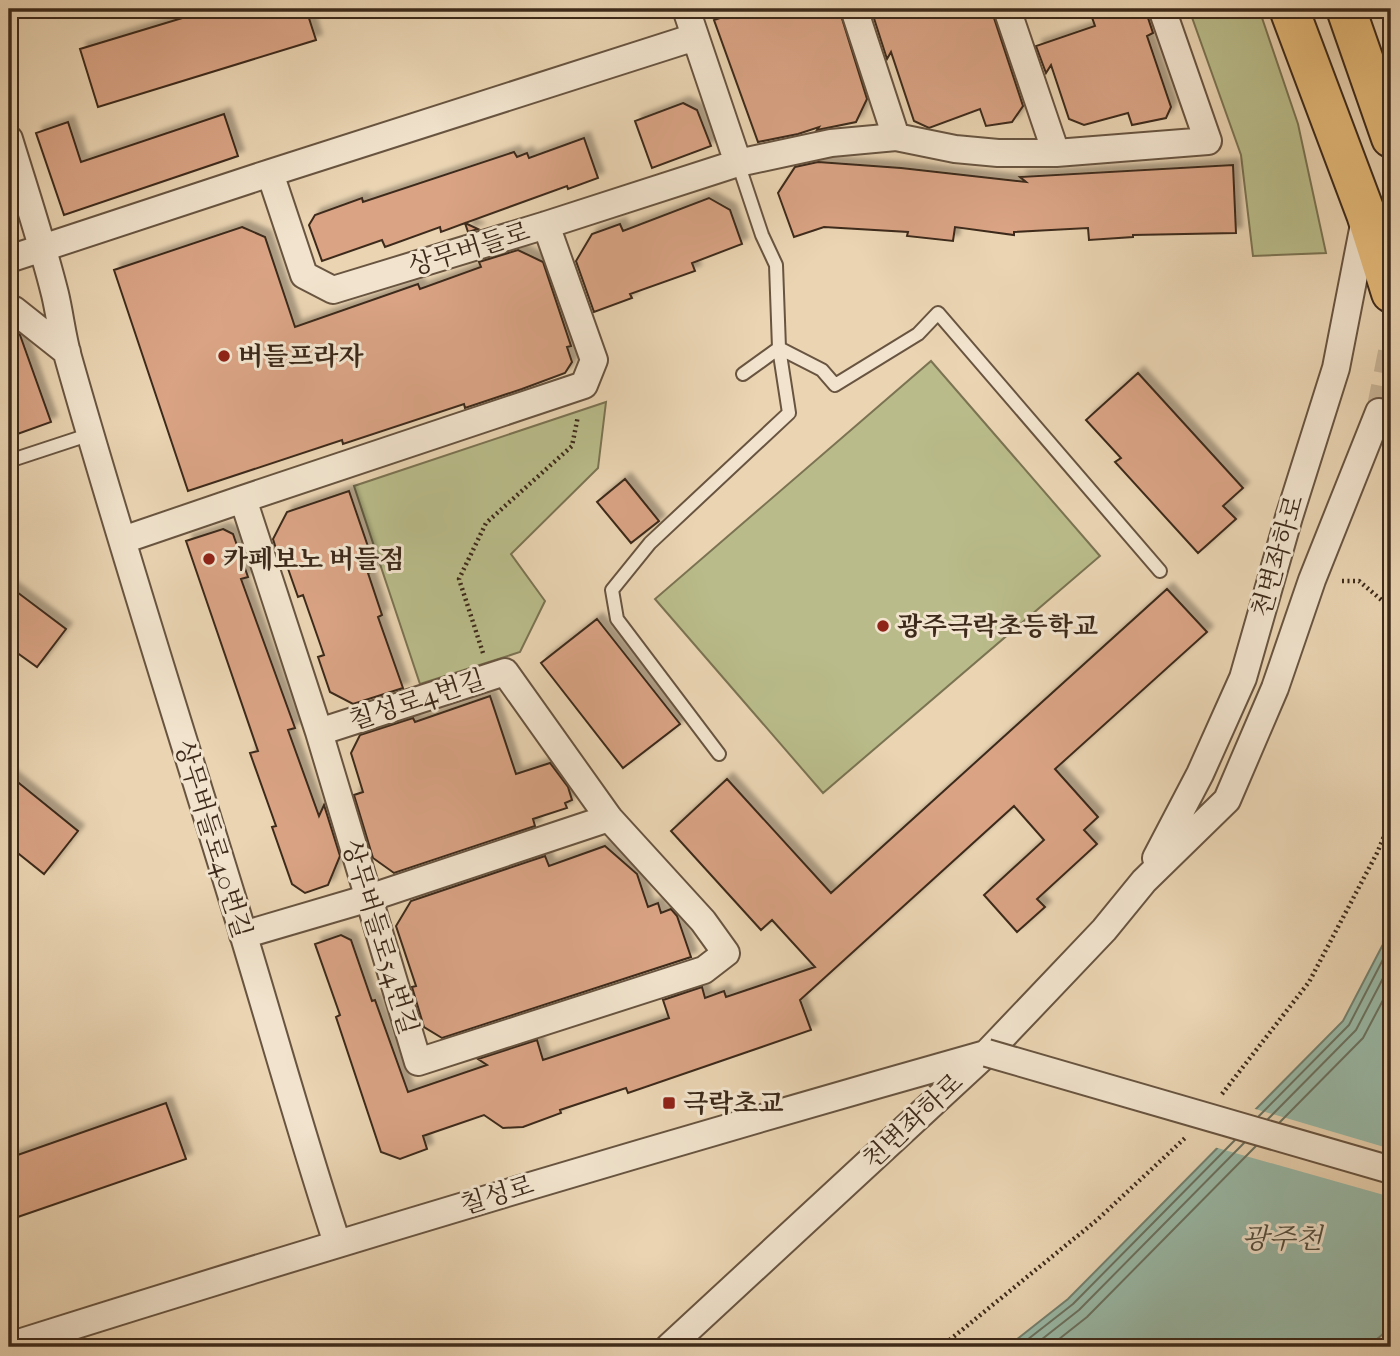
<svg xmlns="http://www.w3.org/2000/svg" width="1400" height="1356" viewBox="0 0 1400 1356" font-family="'IM FELL French Canon','Noto Serif KR',serif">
  <defs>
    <filter id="shadow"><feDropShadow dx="6" dy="-6" stdDeviation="2" flood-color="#0004"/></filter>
  </defs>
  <rect width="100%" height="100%" fill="#ead4b2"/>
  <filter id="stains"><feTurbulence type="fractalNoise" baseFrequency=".00286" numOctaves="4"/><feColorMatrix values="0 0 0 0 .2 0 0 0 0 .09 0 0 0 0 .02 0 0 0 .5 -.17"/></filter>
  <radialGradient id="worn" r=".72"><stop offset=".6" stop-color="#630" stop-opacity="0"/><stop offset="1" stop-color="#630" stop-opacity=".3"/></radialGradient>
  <path fill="#b9bc8a" stroke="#7b7352" stroke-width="2" d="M1189 9H1259L1298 124 1326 253 1253 256 1241 155Z
    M931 361 1100 556 823 793 655 599Z
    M606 402 598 468 511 554 545 601 520 652 420 684 354 486Z"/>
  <path fill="#99b9a7" stroke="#74806f" stroke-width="2" d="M1391 929V1327L1368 1347H1007L1068 1299 1343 1021Z"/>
  <path fill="#ead4b2" d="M1252 1108 1391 1149V1197L1214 1147Z"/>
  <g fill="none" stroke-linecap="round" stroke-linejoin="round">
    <path stroke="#6b7260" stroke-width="2" d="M1259 1116 1349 1025 1391 944
      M1268 1119 1356 1030 1391 963
      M1280 1122 1363 1038 1391 985
      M1018 1347 1073 1304 1235 1140
      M1032 1347 1079 1310 1244 1143
      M1049 1347 1087 1317 1256 1146"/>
  </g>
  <path fill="#d9a384" stroke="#3d2a1a" stroke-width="2" filter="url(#shadow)" d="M212 9H306L316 40 98 107 80 49Z
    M746 9H839L867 99 856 122 817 130 819 127 798 134 758 142 714 20Z
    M871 9H931L933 15 952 9H991L1023 106 1012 122 986 126 980 109 929 128 914 121 891 52 887 59Z
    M1089 9H1145L1153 33 1147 36 1171 107 1166 118 1132 125 1128 113 1084 125 1069 119 1051 65 1046 73 1036 46 1095 26Z
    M683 103 697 110 711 146 652 168 635 121Z
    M224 114 238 156 64 215 36 133 68 122 81 162Z
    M584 138 598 178 568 189 567 186 465 223 478 229 468 232 465 223 441 232 440 227 385 247 382 240 322 261 309 225 315 215 362 198 363 202 514 152 517 157 527 153 529 158Z
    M818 162 901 168 1026 182 1020 177 1233 165 1236 233 1133 235V237L1089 240 1088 228 1014 232V235L955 227 953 241 907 236 908 232 824 227 794 237 778 193 795 167Z
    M709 198 730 210 742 244 692 263 695 271 630 294 632 298 594 312 576 261 592 234 620 224 623 231Z
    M242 227 265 237 295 327 418 284 420 289 481 267 479 262 518 250 543 262 571 346 567 347 572 362 565 373 522 389 465 408 464 404 343 444 342 440 188 491 114 270Z
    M9 326 20 335 51 422 9 437Z
    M1138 373 1243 488 1223 506 1236 519 1198 553 1115 462 1121 458 1086 420Z
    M625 479 659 521 631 543 597 502Z
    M349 491 376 570 368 573 382 615 378 617 403 688 353 704 330 692 318 657 324 655 303 595 298 597 286 563 281 565 273 539 287 512Z
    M223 529 233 534 248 577 241 579 295 728 288 730 319 816 324 805 340 856 328 885 305 893 292 884 272 827 276 826 250 753 258 751 186 541Z
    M9 586 66 629 37 667 9 647Z
    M1167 589 1207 632 1055 769 1098 817 1084 830 1097 844 1037 899 1045 907 1017 932 984 895 1044 840 1014 806 800 1000 811 1030 628 1093 626 1088 560 1110 561 1113 523 1127 503 1128 484 1115 423 1136 427 1149 400 1159 381 1152 336 1017 340 1015 315 944 341 935 351 940 372 1001 375 1000 408 1092 487 1065 478 1059 537 1040 543 1060 669 1018 663 1000 702 987 705 998 724 991 726 997 815 967 772 920 761 930 671 831 727 779 831 893Z
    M597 619 680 724 623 768 541 663Z
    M490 696 516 774 550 763 568 787 572 800 565 803 567 808 533 819 535 826 394 873 373 858 354 795 363 792 351 753 360 735 413 718 415 722Z
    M9 775 78 831 44 874 9 846Z
    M605 846 637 874 648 907 658 903 661 913 671 909 677 916 691 957 442 1038 424 1027 412 987 416 986 396 926 411 901 545 856 549 866Z
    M166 1103 186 1159 9 1220V1158Z"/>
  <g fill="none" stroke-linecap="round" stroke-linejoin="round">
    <path stroke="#c7b294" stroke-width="26" stroke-dasharray="26 13" stroke-linecap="butt" d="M1379 412 1391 352"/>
    <defs>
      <path id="lane" d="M738 163 762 235 776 265 779 348 822 370 835 385 918 334 938 313 1160 571
        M9 461 91 434
        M719 754 617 619 612 590 650 543 789 413 779 348 743 374"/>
      <path id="street" d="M686 9 738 163
        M854 9 896 137
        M1007 9 1056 153
        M9 139C25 191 42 242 55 294 60 315 62 336 68 357 119 537 176 715 231 894 267 1010 299 1128 337 1243
        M270 173 304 275 333 290 546 225 738 163 831 143 896 137 955 149 998 153H1056L1208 141 1162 9
        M9 259 270 173 695 37
        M9 308 14 310 67 352
        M123 540 243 499
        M319 732 505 672 609 818 703 921 726 953 704 970 418 1062 319 732 243 499 584 385 594 360 546 225
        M1156 858 1200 774 1243 678 1289 517 1336 368 1365 219
        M243 935 369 898 609 818
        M9 1346C332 1244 656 1147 982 1055
        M669 1347 987 1053 1104 930 1144 881 1227 800 1275 688 1312 580 1379 412"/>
      <path id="highway" d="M1289 9 1366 214 1391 293
        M1346 9 1391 138"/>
    </defs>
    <use href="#lane" stroke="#685440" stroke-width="16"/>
    <use href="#street" stroke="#685440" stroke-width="30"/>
    <use href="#highway" stroke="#3d2a1a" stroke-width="42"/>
    <path stroke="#3d2a1a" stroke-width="4.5" stroke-dasharray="2 3.5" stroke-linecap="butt" d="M1342 581H1359L1391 608
      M483 653 459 579 486 523 572 446 578 416
      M1222 1094 1309 982 1377 853 1391 820
      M941 1347 1097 1220 1185 1138"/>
    <use href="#lane" stroke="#f1e3cd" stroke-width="12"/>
    <use href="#street" stroke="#f1e3cd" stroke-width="26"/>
    <use href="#highway" stroke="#e5ba79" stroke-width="38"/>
    <defs>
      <path id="street-bridge" d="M987 1053 1391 1170"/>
    </defs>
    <use href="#street-bridge" stroke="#685440" stroke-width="30" stroke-linecap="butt"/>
    <use href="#street-bridge" stroke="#f1e3cd" stroke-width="26"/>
  </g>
  <g fill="#8f2418" stroke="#f1e3cd" stroke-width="2.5">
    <circle cx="224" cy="356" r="7"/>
    <circle cx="209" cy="559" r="7"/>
    <circle cx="883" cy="626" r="7"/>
    <rect x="662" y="1096" width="14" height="14" rx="3.5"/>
  </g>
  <g text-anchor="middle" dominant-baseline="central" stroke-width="6" stroke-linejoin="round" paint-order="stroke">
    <g font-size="26" fill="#3d2a1a" stroke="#f1e3cd">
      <text transform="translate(469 249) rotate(-17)">상무버들로</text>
      <text transform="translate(1278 556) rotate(-74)">천변좌하로</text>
      <text transform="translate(417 700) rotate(-18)">칠성로4번길</text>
      <text transform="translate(213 839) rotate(73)">상무버들로40번길</text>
      <text transform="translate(380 937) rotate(73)">상무버들로54번길</text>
      <text transform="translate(913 1121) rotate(-43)">천변좌하로</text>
      <text transform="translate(497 1195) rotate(-17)">칠성로</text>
    </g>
    <g font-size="26" font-weight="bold" fill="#3d2a1a" stroke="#f1e3cd" text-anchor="start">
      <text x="238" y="356">버들프라자</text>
      <text x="223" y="559">카페보노 버들점</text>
      <text x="897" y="626">광주극락초등학교</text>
      <text x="683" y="1103">극락초교</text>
    </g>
    <g font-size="28" font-style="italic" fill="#544e3d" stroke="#f1e3cd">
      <text x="1282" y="1238">광주천</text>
    </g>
  </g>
  <rect width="1400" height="1356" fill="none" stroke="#ead4b2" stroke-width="35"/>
  <rect x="10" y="10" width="1379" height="1335" fill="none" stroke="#3d2a1a" stroke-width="3.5"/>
  <rect x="18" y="18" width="1365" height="1321" fill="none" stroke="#3d2a1a" stroke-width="2"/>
  <rect width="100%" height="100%" filter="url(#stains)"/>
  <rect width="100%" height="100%" fill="url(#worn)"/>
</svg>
